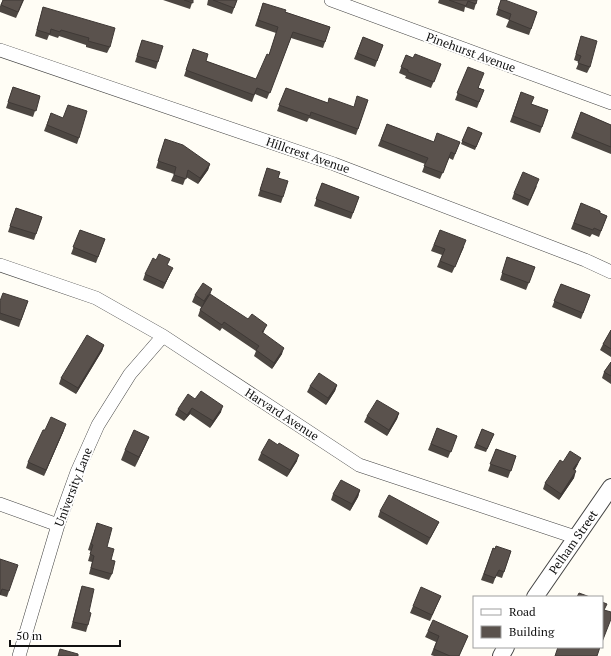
<svg xmlns="http://www.w3.org/2000/svg" width="611" height="656" viewBox="0 0 611 656" font-family="'PT Serif',serif">
  <rect width="100%" height="100%" fill="#fffdf5"/>
  <g fill="none" stroke-linecap="round" stroke-linejoin="round">
    <defs>
      <path id="minor" d="M331 0 611 103
        M0 50 334 164 585 260 611 272
        M0 265 96 298 163 336 359 465 575 537
        M0 504 58 525
        M19 656 58 525 77 472 98 425 130 374 163 336"/>
      <path id="tertiary" d="M535 597 611 487
        M501 656 506 647"/>
    </defs>
    <use href="#minor" stroke="#444" stroke-width="14"/>
    <use href="#tertiary" stroke="#444" stroke-width="18"/>
    <use href="#minor" stroke="#fff" stroke-width="13"/>
    <use href="#tertiary" stroke="#fff" stroke-width="16"/>
  </g>
  <path fill="#4d4742" d="M3 0H24L16 18 0 12V6Z
    M163 0H193L190 9Z
    M208 0H237L232 14 207 5Z
    M439 0H477L474 10 465 7 464 12 438 3Z
    M501 0 537 12 529 35 506 27 509 20 496 15Z
    M263 3 285 12 330 27 323 48 291 38 267 99 255 94 252 102 184 76 193 49 206 61 256 79 269 55 276 33 255 26Z
    M43 7 110 47 107 53 86 47V45L59 36 58 38 49 35 47 40 35 36Z
    M581 36 590 67 587 73 576 69 579 62 574 60Z
    M363 37 383 45 375 67 354 59Z
    M142 40 158 62 156 69 135 62Z
    M406 55 413 58 441 64 431 88 405 78 406 76 399 73Z
    M468 67 479 88 484 90 477 108 455 100Z
    M13 87 40 96 33 117 6 108Z
    M286 88 328 103 354 107 368 100 356 135 309 118 307 122 277 111Z
    M521 92 531 104 548 110 540 133 510 122Z
    M581 112 611 125V154L571 138Z
    M51 113 79 138 77 144 44 131Z
    M387 124 434 142H460L453 160 449 158 440 179 422 172 425 164 378 146Z
    M468 127 482 133 475 150 461 144Z
    M165 139 210 164 208 170 198 184 186 177 183 185 171 181 174 174 156 168Z
    M267 168 278 178 283 197 281 203 258 196Z
    M322 183 359 197 351 219 314 206Z
    M537 186 528 206 512 199 514 193Z
    M581 203 600 213 607 216 599 237 592 234 590 237 571 229Z
    M16 208 42 217 34 240 8 232Z
    M80 230 105 239 96 263 71 254Z
    M440 230 464 247 452 273 437 267 442 255 431 251Z
    M507 257 535 267 526 290 500 280Z
    M167 265 170 274 163 289 143 280 145 274Z
    M561 284 590 295 581 319 552 307Z
    M195 295H210L264 331 263 333 282 354 272 369 254 356 256 351 222 328 220 331 198 316 201 307 192 302Z
    M0 301H28L19 327 0 320Z
    M611 330V357L600 350 603 344Z
    M104 345 102 351 76 394 59 384 61 378Z
    M611 362V384L602 378 604 372Z
    M337 385 335 391 326 405 307 392 310 386Z
    M195 399 221 412 210 428 190 414 184 421 175 415 178 409Z
    M399 413 397 419 387 436 364 422 367 416Z
    M437 428 457 436 448 458 428 450Z
    M482 429 494 434 486 452 474 448Z
    M64 430 44 476 26 468 28 462Z
    M149 437 145 446 135 467 121 460 125 450Z
    M496 449 516 456 508 478 488 471Z
    M261 453 297 461 287 477 258 460Z
    M563 462 578 464 575 470 574 478 559 500 543 489 545 483Z
    M360 490 358 497 350 511 331 500 333 494Z
    M380 511 439 522 436 528 427 545 378 517Z
    M97 523 107 547 111 560 112 574 109 580 89 574 92 562 88 561 91 551 88 550Z
    M493 548 511 551 502 578 496 576 493 584 481 580Z
    M0 559 9 591 7 597 0 595Z
    M82 586 88 625 86 632 71 628 80 592Z
    M441 596 430 621 410 613 413 606Z
    M428 631 468 636 459 656H434L431 655 436 642 425 637Z"/>
  <path fill="#3f3936" d="M210 164 208 170 198 184 200 178Z
    M173 268 170 274 163 289 165 283Z
    M212 289 210 295 202 308 204 301Z
    M267 325 264 331 260 338 262 332Z
    M104 345 102 351 76 394 78 388Z
    M284 348 282 354 272 369 274 363Z
    M337 385 335 391 326 405 328 398Z
    M223 406 221 412 210 428 213 421Z
    M192 408 190 414 184 421 187 415Z
    M399 413 397 419 387 436 389 430Z
    M66 424 64 430 44 476 46 470Z
    M149 437 145 446 135 467 139 457Z
    M299 455 297 461 287 477 290 470Z
    M581 458 578 464 571 475 573 469Z
    M576 471 574 478 559 500 561 494Z
    M360 490 358 497 350 511 352 504Z"/>
  <path fill="#5a524d" stroke="#3f3936" d="M3 0H23L18 12 1 5Z
    M184 0H193V3Z
    M213 0H237L234 8Z
    M449 0H477L476 4 468 1 466 6Z
    M501 0H505L537 12 531 29 509 20 511 14 498 9Z
    M263 3 286 10 285 12 330 27 325 42 293 32 270 93 257 88 254 95 186 70 193 49 208 54 206 61 256 79 267 54 269 55 278 27 258 20Z
    M43 7 115 28 110 47 88 41 89 38 61 30 60 32 51 29 50 34 37 30Z
    M581 36 597 41 590 67 578 63 581 56 576 54Z
    M363 37 383 45 377 61 357 53Z
    M142 40 163 46 158 62 137 56Z
    M415 54 441 64 434 82 408 72V70L401 67 406 55 413 58Z
    M468 67 484 73 478 88 484 90 479 102 457 93Z
    M13 87 40 96 36 111 8 102Z
    M286 88 328 103 329 98 354 107 357 96 368 100 358 129 311 112 310 116 279 105Z
    M521 92 534 97 531 104 548 110 542 127 513 116Z
    M68 105 87 111 79 138 47 125 51 113 63 118Z
    M581 112 611 125V147L574 132Z
    M387 124 434 142 437 133 460 142 455 154 451 152 443 173 424 166 428 158 381 140Z
    M468 127 482 133 476 147 462 141Z
    M165 139 183 145 210 164 200 178 188 170 186 179 174 175 176 167 158 161Z
    M267 168 280 172 278 178 288 181 283 197 260 190Z
    M523 172 539 179 530 200 514 193Z
    M322 183 359 197 353 213 316 199Z
    M581 203 600 211V213L607 216 601 231 594 228 593 230 574 223Z
    M16 208 42 217 36 234 10 226Z
    M80 230 105 239 98 257 73 247Z
    M440 230 466 240 455 267 440 261 445 249 434 245Z
    M159 254 170 259 167 265 173 268 165 283 145 274 153 258 156 260Z
    M507 257 535 267 529 283 502 273Z
    M203 283 212 289 204 301 195 295Z
    M561 284 590 295 583 313 554 301Z
    M3 293 28 301 21 320 0 313V301Z
    M210 294 248 319 252 314 267 325 262 332 284 348 274 363 256 350 259 346 224 322 222 325 200 310Z
    M611 330V349L603 344Z
    M87 335 104 345 78 388 61 378Z
    M611 362V376L604 372Z
    M319 373 337 385 328 398 310 386Z
    M201 391 223 406 213 421 192 408 187 415 178 409 188 394 195 399Z
    M377 400 399 413 389 430 367 416Z
    M51 417 66 424 46 470 28 462 43 430H45Z
    M437 428 457 436 451 452 431 444Z
    M482 429 494 434 487 449 476 444Z
    M134 430 149 437 139 457 125 450Z
    M269 439 278 445 279 443 299 455 290 470 261 453Z
    M496 449 516 456 511 471 490 464Z
    M570 451 581 458 573 469 576 471 561 494 545 483 560 460 563 462Z
    M341 480 360 490 352 504 333 494Z
    M389 495 439 522 430 538 380 511Z
    M97 523 112 528 107 547 114 549 111 560 115 561 112 574 91 568 94 556 90 554 93 545 91 544Z
    M496 546 511 551 504 572 499 570 495 578 484 574 493 548 495 549Z
    M0 559 18 565 9 591 2 589 0 595Z
    M82 586 94 589 89 612 91 613 88 625 73 622Z
    M421 587 441 596 432 615 413 606Z
    M579 593 590 597H577Z
    M602 602 607 604 604 610 611 612V619L602 642Z
    M433 620 468 636 459 656H450L434 649 439 636 428 631Z
    M558 647H600L597 656H555Z
    M60 649 78 654V656H58Z"/>
  <g text-anchor="middle" dominant-baseline="central" stroke-width="4" stroke-linejoin="round" paint-order="stroke">
    <g font-size="12" fill="#111" stroke="#fff">
      <text transform="translate(471 52) rotate(20)">Pinehurst Avenue</text>
      <text transform="translate(308 155) rotate(19)">Hillcrest Avenue</text>
      <text transform="translate(282 414) rotate(33)">Harvard Avenue</text>
      <text transform="translate(73 487) rotate(-69)">University Lane</text>
      <text transform="translate(573 542) rotate(-55)">Pelham Street</text>
    </g>
  </g>
  <rect x="473" y="596" width="130" height="52" fill="#ffffff" stroke="#a0a0a0"/>
  <rect x="481" y="609" width="20" height="6" fill="#ffffff" stroke="#a0a0a0"/>
  <text x="509" y="616" font-size="12" fill="#111111">Road</text>
  <rect x="481" y="626" width="20" height="12" fill="#5a524d" stroke="#a0a0a0"/>
  <text x="509" y="636" font-size="12" fill="#111111">Building</text>
  <path d="M10 640v6h110v-6" fill="none" stroke="#111111" stroke-width="2"/>
  <text x="16" y="640" font-size="12" fill="#111111" stroke="#ffffff" stroke-width="3" paint-order="stroke">50 m</text>
</svg>
